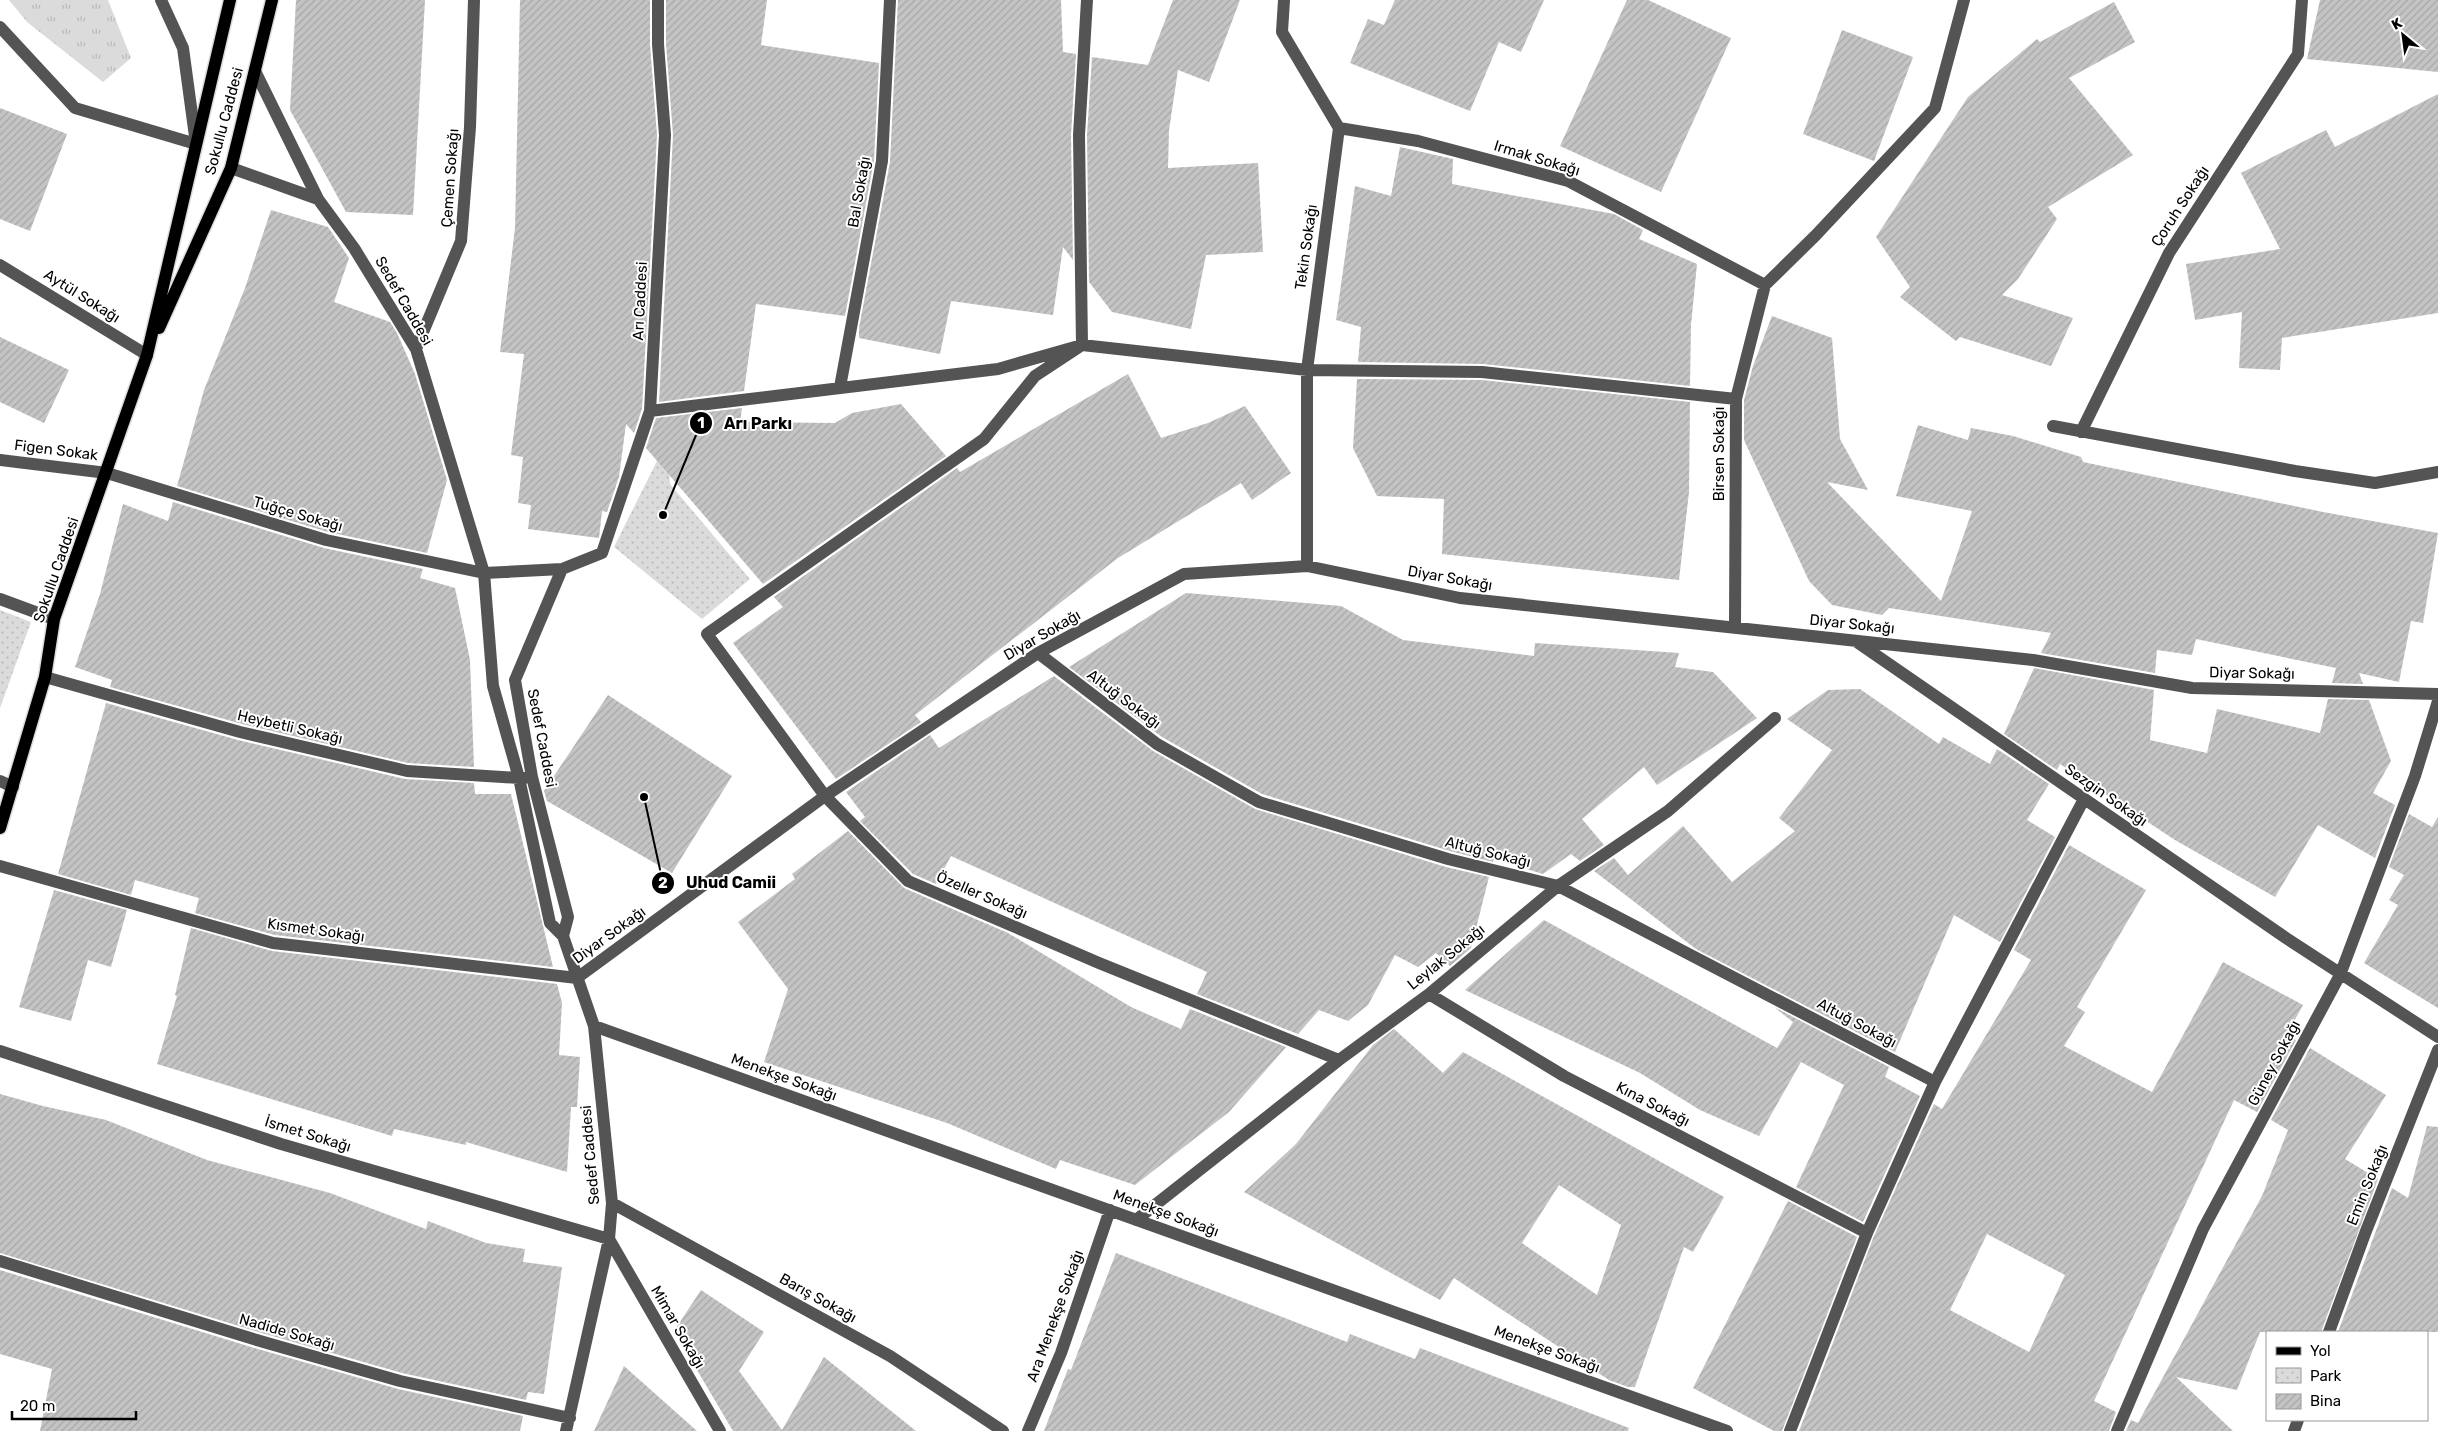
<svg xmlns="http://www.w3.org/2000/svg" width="2438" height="1431" viewBox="0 0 2438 1431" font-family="Rubik,sans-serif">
  <defs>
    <pattern id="grass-tufts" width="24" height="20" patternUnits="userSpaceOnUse" patternTransform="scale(1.25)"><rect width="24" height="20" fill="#dbdbdb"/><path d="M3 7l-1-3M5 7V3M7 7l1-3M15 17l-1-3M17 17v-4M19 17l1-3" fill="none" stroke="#bababa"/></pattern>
    <pattern id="park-dots" width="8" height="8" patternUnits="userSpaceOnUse" patternTransform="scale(1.25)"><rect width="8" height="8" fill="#dbdbdb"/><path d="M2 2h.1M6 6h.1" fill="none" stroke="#bababa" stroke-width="1.8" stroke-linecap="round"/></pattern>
    <pattern id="building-hatch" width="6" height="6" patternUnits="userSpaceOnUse" patternTransform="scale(1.25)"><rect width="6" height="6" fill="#c4c4c4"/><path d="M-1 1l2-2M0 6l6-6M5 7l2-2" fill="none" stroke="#a7a7a7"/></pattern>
  </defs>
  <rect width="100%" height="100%" fill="#fff"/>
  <path fill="url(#grass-tufts)" d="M9 0H108L131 58 103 82 27 22Z"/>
  <path fill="url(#park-dots)" d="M667 441 670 484 750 579 702 619 614 547Z
    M0 610 31 622 0 708Z"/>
  <path fill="url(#building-hatch)" fill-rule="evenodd" d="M296 0H425L413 215 346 212 290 110Z
    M520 0H650V45L657 135 642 409 634 433 626 424 619 477 607 512 602 511 599 538 528 529 531 505 518 503 523 457 511 455 524 354 500 352 515 228Z
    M666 0H767L761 45 879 63 874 160 845 316 756 304 744 391 659 402 673 135 666 44Z
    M898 0H1061L1063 52 1076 54 1071 135 1073 260 1063 247 1053 315 951 301 940 354 859 338V328L890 162Z
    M1173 0H1240L1209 82 1178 70 1169 130 1168 168 1258 163 1263 252 1206 255 1191 329 1112 312 1089 282 1087 135 1092 57 1148 65Z
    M1395 0H1544L1521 52 1499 42 1470 111 1350 63 1368 19 1384 25Z
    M1627 0H1648L1731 38 1661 192 1560 146Z
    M2320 0H2438V72L2307 59Z
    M2114 2 2135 42 2069 78 2133 155 2048 207 2057 219 2018 279 2002 295 2073 318 2051 366 1960 337 1956 341 1900 297 1910 287 1876 237 1968 97 2037 39 2040 42Z
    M1842 30 1913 57 1874 161 1803 134Z
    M2438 94V313L2282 338 2280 370 2239 368 2242 312 2195 320 2186 264 2280 249 2241 173 2326 130 2335 147Z
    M0 108 67 134 30 231 0 219Z
    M1400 147 1453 159 1452 184 1614 214 1643 230 1639 239 1697 264 1691 325 1690 386 1483 364 1358 362 1361 327 1336 320 1355 186 1391 196Z
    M271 210 328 227 349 258 334 302 390 322 397 333 415 374 447 480 427 553 328 532 177 486 204 390 245 288Z
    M1772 316 1832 338 1840 439 1868 490 1827 482 1941 601 1972 511 1896 496 1918 425 1968 440 1971 428 2013 436 2081 457 2083 462 2323 512 2438 533 2423 623 2411 621 2399 682 2359 673 2363 684 2332 683 2336 668 2196 639 2192 655 2157 650 2155 673 2041 653 2051 633 1889 608 1882 615 1832 605 1809 581 1744 440V400L1753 366Z
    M0 337 69 370 44 423 0 402Z
    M1128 374 1161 438 1208 423 1245 406 1291 473 1252 500 1241 483 1118 558 915 715 921 722 836 779 733 643 783 607 774 597 957 468 960 472Z
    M1357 379 1482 380 1690 402 1689 492 1679 580 1442 554 1444 499 1377 496 1353 448Z
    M901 404 946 456 763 584 646 448 656 418 742 408 740 422 835 423 852 413Z
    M173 502 324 548 423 569 420 578 455 588 470 660 474 767 408 763 242 724 110 687 112 680 75 667 100 594 123 504 168 521Z
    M1186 593 1341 606 1403 640 1534 656 1535 643 1679 653 1675 667 1713 672 1757 718 1657 785 1644 767 1582 819 1604 845 1580 861 1571 854 1543 874 1494 859 1493 862 1450 851 1262 794 1162 737 1069 667Z
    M2034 668 2154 690 2150 740 2207 753 2217 709 2320 733 2328 699 2369 700 2391 761 2373 793 2395 805 2375 858 2318 825 2275 897 2175 840 2060 764 2057 770 2004 734Z
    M1054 676 1153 751 1255 809 1446 867 1489 877 1471 948 1450 966 1436 953 1418 967 1395 955 1368 1005 1348 1021 1319 1010 1298 1034 1197 994 1207 972 951 856 936 884 913 874 860 821 865 817 846 792 930 735 939 748Z
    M1860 689 1939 744 1943 737 1990 764 1997 749 2049 784 2027 820 2055 837 2000 942 1954 915 1895 1052 1696 949 1594 871 1614 858 1628 875 1683 826 1732 882 1795 831 1779 818 1832 750 1787 719 1828 690Z
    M608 695 732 776 672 873 547 801 544 791Z
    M106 703 238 740 405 779 474 783 475 794H511L553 967 275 935 195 913 199 898 135 880 131 895 58 874Z
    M2409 814 2432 827 2438 817V1008L2364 963 2398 905 2389 900 2404 875 2389 867Z
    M848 831 904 888 1008 933 1131 1007 1181 1029 1190 1009 1286 1047 1229 1112 1135 1185 1060 1160 1056 1169 947 1123 764 1062 788 989 738 922 795 879 792 874Z
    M2069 845 2146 890 2077 1007 2085 1012 2064 1046 2152 1092 2223 962 2303 1005 2287 1034 2296 1040 2257 1112 2234 1100 2094 1401 2116 1412 2109 1431H1799L1874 1236 1934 1104 1942 1109 2031 960 2014 950ZM1987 1234 2065 1275 2029 1352 1950 1310Z
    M54 890 127 910 111 967 88 960 71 1021 19 1007Z
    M1544 920 1777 1048 1793 1022 1774 1007 1889 1067 1885 1077 1920 1096 1863 1222 1796 1187 1844 1085 1801 1062 1759 1136 1700 1110 1640 1073 1465 990Z
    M191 928 272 951 557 984 562 1003 559 1055 580 1057 577 1107H571L567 1172 466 1142V1145L394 1129 392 1136 157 1064 177 996 175 995Z
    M1394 1029 1443 1073 1463 1052 1724 1197 1693 1252 1684 1247 1635 1387H1628L1609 1380 1454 1278 1440 1300 1244 1192 1296 1144 1373 1045ZM1559 1185 1621 1225 1597 1295 1522 1243Z
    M2310 1048 2386 1095 2345 1159 2378 1179 2321 1332H2260L2237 1390 2176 1377 2233 1431H2126L2131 1420 2138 1423 2262 1196 2288 1130 2271 1120Z
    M0 1094 43 1106 106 1120 207 1160 330 1193 426 1229 428 1221 486 1243 525 1249 523 1262 562 1267 544 1394 528 1392 526 1400 402 1373 262 1333 0 1253Z
    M2427 1126 2438 1127V1332H2338L2392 1188 2408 1198Z
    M1788 1201 1857 1237 1782 1431H1774L1693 1388Z
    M1116 1253 1347 1342 1350 1334 1415 1359 1420 1348 1629 1428 1628 1431H1044L1068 1369 1071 1370Z
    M0 1270 258 1349 398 1389 523 1416 520 1431H40L52 1369 0 1354Z
    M701 1290 764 1332 739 1371 782 1430 824 1357 916 1431H733L674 1331Z
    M624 1366 697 1431H594Z"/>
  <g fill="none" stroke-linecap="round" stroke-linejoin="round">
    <defs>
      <path id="major" d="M159 328 231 168 272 0
        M0 828 45 677 54 619 147 355 230 0"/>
    </defs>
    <use href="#major" stroke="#dbdbdb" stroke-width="15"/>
    <path stroke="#545454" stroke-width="12" d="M1087 0 1079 135 1082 345 1035 376 984 439 707 634 825 796 908 881 1099 963 1339 1060
      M1284 0 1282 32 1339 128
      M0 27 75 108 196 144 183 48 161 0
      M255 71 318 199 354 248 416 349 484 573 493 686 519 778 550 923 563 936 594 1026 612 1203 609 1239 566 1431
      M1339 128 1418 141 1568 181 1765 285
      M231 168 318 199
      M0 265 147 355
      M1765 285 1816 235 1935 108 1964 0
      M416 349 461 241 470 127 474 0
      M840 387 882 161 890 0
      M650 411 998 369 1082 345 1307 370 1482 372 1736 399
      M2053 426 2295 471 2375 483 2438 472
      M2081 432 2169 253 2298 54 2302 0
      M0 460 107 473 326 540 484 573 562 569 602 553 650 411 665 135 658 44V0
      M1307 566V370L1339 128
      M562 569 515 680 532 777 568 917 563 936
      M0 599 54 619
      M1735 627 1736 399 1765 285
      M1857 642 2286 938 2438 1037
      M1038 653 1157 744 1259 802 1448 859 1558 886 1935 1082
      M45 677 240 732 407 771 519 778 532 777
      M0 781 13 787
      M0 866 273 943 577 978 825 796 1038 653 1184 574 1307 566 1460 598 2033 660 2192 688 2438 694
      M1429 994 1564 1076 1867 1233
      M594 1026 1727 1431
      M0 1051 281 1144 609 1239 720 1431
      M612 1203 890 1356 1003 1431
      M1136 1220 1339 1060 1429 994 1558 886 1668 811 1775 718
      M0 1261 260 1341 400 1381 570 1418
      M2329 1332 2366 1231 2438 1050
      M1028 1431 1061 1353 1110 1210
      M1790 1431 1867 1233 1935 1082 2084 799
      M2117 1431 2203 1229 2340 975 2415 776 2438 701
      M2294 1431 2298 1420"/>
    <use href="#major" stroke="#000" stroke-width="12"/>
  </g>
  <g text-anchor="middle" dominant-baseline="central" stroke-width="4" stroke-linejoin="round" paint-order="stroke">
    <g font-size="15" fill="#000" stroke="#fff">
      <text transform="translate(224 121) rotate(-75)">Sokullu Caddesi</text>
      <text transform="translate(1537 158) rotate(17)">Irmak Sokağı</text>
      <text transform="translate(450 178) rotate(-86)">Çemen Sokağı</text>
      <text transform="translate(859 192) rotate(-80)">Bal Sokağı</text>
      <text transform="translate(2180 206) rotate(-57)">Çoruh Sokağı</text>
      <text transform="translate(1306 247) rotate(-82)">Tekin Sokağı</text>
      <text transform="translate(82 296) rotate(32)">Aytül Sokağı</text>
      <text transform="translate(404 301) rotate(60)">Sedef Caddesi</text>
      <text transform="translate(640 301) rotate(-87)">Arı Caddesi</text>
      <text transform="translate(56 450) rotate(7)">Figen Sokak</text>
      <text transform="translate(1719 454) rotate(-90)">Birsen Sokağı</text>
      <text transform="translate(298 514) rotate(16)">Tuğçe Sokağı</text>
      <text transform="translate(56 570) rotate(-71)">Sokullu Caddesi</text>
      <text transform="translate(1450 578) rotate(10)">Diyar Sokağı</text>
      <text transform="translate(1852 624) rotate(6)">Diyar Sokağı</text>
      <text transform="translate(1042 635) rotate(-30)">Diyar Sokağı</text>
      <text transform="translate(2252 673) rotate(1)">Diyar Sokağı</text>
      <text transform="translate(1124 699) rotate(37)">Altuğ Sokağı</text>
      <text transform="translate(290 727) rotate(13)">Heybetli Sokağı</text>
      <text transform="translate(542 738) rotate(79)">Sedef Caddesi</text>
      <text transform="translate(2106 795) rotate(35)">Sezgin Sokağı</text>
      <text transform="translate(1488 852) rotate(14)">Altuğ Sokağı</text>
      <text transform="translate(982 895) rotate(23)">Özeller Sokağı</text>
      <text transform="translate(316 930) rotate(8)">Kısmet Sokağı</text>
      <text transform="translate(609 935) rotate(-36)">Diyar Sokağı</text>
      <text transform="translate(1446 957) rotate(-39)">Leylak Sokağı</text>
      <text transform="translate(1857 1023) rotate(28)">Altuğ Sokağı</text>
      <text transform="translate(2274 1063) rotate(-62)">Güney Sokağı</text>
      <text transform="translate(784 1077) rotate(20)">Menekşe Sokağı</text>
      <text transform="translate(1653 1104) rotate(27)">Kına Sokağı</text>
      <text transform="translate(308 1134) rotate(17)">İsmet Sokağı</text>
      <text transform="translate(590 1155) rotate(-95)">Sedef Caddesi</text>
      <text transform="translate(2367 1185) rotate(-68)">Emin Sokağı</text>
      <text transform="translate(1166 1213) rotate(20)">Menekşe Sokağı</text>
      <text transform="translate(818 1298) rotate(29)">Barış Sokağı</text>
      <text transform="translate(1055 1316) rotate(-70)">Ara Menekşe Sokağı</text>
      <text transform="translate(678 1327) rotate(60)">Mimar Sokağı</text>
      <text transform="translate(287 1332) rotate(16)">Nadide Sokağı</text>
      <text transform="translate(1547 1349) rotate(20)">Menekşe Sokağı</text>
    </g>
  </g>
  <path fill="none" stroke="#000" stroke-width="2" d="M663 515L701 423M644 797L663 883"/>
  <g fill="#000" stroke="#fff" stroke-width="2">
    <circle cx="663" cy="515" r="5"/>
    <circle cx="644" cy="797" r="5"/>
    <circle cx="701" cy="423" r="12"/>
    <circle cx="663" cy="883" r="12"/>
  </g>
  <g font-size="15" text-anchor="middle" font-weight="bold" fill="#fff">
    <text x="701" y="428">1</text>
    <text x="663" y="888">2</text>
  </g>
  <g font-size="16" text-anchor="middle" font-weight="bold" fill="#000" stroke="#fff" stroke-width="4" stroke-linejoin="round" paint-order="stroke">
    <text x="758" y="429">Arı Parkı</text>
    <text x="731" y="888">Uhud Camii</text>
  </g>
  <rect x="2266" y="1331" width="162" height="90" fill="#ffffff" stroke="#999999"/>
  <rect x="2276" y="1347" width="25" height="8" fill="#000000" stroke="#999999"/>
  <text x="2310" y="1356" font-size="15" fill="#000000">Yol</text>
  <rect x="2276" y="1368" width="25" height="15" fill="url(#park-dots)" stroke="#999999"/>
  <text x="2310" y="1381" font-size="15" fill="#000000">Park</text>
  <rect x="2276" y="1394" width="25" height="15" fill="url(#building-hatch)" stroke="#999999"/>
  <text x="2310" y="1406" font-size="15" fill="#000000">Bina</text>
  <g transform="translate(2403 35) rotate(331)" stroke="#ffffff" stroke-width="4" paint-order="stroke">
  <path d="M0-4L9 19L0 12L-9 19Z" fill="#000000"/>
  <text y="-8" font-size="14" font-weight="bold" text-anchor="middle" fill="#000000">K</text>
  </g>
  <path d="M12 1411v8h124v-8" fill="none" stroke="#000000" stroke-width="2.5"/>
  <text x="20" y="1411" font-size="15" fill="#000000" stroke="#ffffff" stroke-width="4" paint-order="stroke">20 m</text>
</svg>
